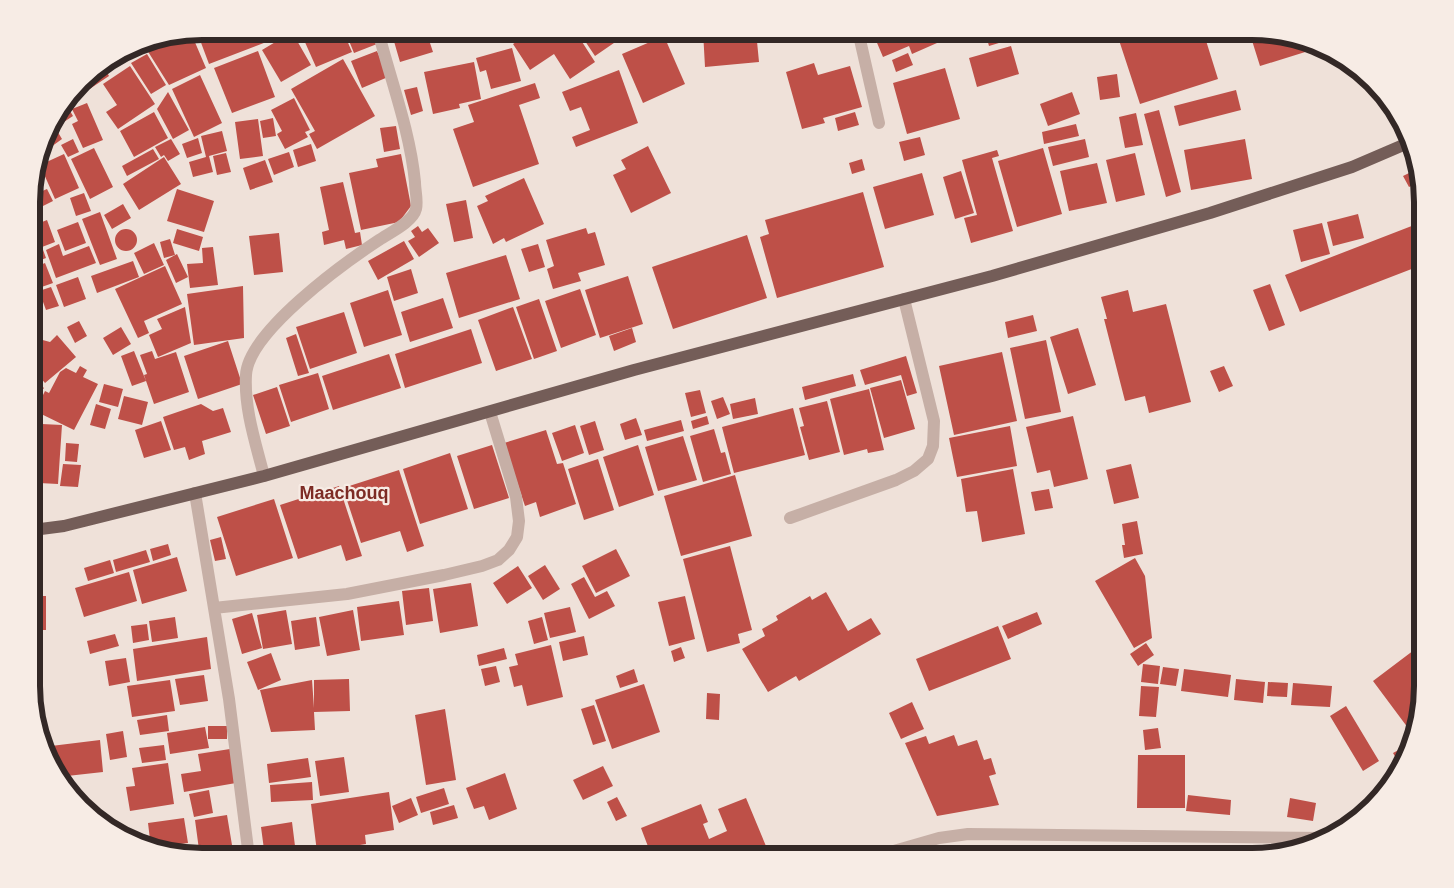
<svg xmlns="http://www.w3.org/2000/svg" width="1454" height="888" viewBox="0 0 1454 888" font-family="Helvetica,sans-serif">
  <rect width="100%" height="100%" fill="#efe1d9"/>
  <path fill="#be5048" d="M202 31H265L269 41 209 64 197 32Z
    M300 31H343L352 52 316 67Z
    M345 31H372L377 44 354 53Z
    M391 31H426L433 52 400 62Z
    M533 31H575L595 62 570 79 554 54 530 70 513 44Z
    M593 31H625L627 34 595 56 583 38Z
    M703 31H756L759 62 705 67Z
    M872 31H931L937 43 912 54 909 46 883 57Z
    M987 31H1010L1012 39 989 46 985 32Z
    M1116 31H1203L1218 79 1140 104Z
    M1249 31 1297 37 1318 47V48L1260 66Z
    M292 32 311 65 281 82 262 50Z
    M191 33 206 68 169 85 147 50 142 53 139 44Z
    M664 36 685 84 643 103 622 54Z
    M136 45 139 50 122 59 120 55Z
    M1011 46 1019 74 977 87 969 58Z
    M512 48 521 81 491 89 486 70 480 72 476 58Z
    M258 51 275 97 232 113 214 68Z
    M377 51 388 77 362 88 351 61Z
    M908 53 913 65 896 72 892 60Z
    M147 54 166 85 151 94 131 63Z
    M343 59 375 116 317 149 309 134 315 131 291 89Z
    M474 62 481 99 459 104 460 108 433 114 424 72Z
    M814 63 818 75 850 66 862 107 823 118 825 123 802 129 786 72Z
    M103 65 109 76 88 90 83 82 89 74Z
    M130 66 155 104 118 129 106 112 117 105 103 84Z
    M945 68 960 119 907 134 893 83Z
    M619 70 638 123 576 147 572 137 590 130 581 107 570 111 562 92Z
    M1117 74 1120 97 1100 100 1097 77Z
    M200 75 222 123 194 137 172 89Z
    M535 83 540 98 519 105 539 164 473 187 453 129 474 122 468 105Z
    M417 87 423 111 411 115 404 90Z
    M1236 90 1241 110 1179 126 1174 106Z
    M168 92 189 130 173 139 157 109Z
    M1072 92 1080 114 1048 126 1040 104Z
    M294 98 310 130 305 132 308 137 285 149 277 134 282 131 271 110Z
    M87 103 103 140 83 148 72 124 78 121 72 109Z
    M66 104 73 116 47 133 49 126Z
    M1159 110 1181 192 1166 197 1144 114Z
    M154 112 168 138 134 157 120 131Z
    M855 112 859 125 838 131 835 118Z
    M1136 113 1143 145 1125 148 1119 117Z
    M273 118 276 136 263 138 260 121Z
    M258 119 263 156 240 159 235 122Z
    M1076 124 1079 136 1044 144 1042 132Z
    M396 126 400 149 384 152 380 128Z
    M56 129 62 139 44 152 42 149 46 136Z
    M222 131 227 151 209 156 213 172 193 177 189 162 206 157 201 136Z
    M920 137 925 155 904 161 899 142Z
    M198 138 202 153 187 158 182 144Z
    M73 139 79 152 68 157 61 145Z
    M171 139 180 154 168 161 164 155 161 157 155 147Z
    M1085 139 1089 157 1053 166 1048 147Z
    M1245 139 1252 179 1191 190 1184 150Z
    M311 144 316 161 298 167 293 150Z
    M648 146 671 193 631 213 613 175 626 169 621 160Z
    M94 148 113 187 90 199 71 159Z
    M1043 148 1062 214 1017 227 998 161Z
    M153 149 159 159 127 176 122 166Z
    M997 150 999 156 992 158 1013 231 971 243 964 218 977 215 962 160Z
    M289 152 294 167 274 175 268 159Z
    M226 153 231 172 217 175 213 156Z
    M1135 153 1145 195 1116 202 1106 160Z
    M64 154 79 188 55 199 40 165Z
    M401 154 411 206 399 222 361 230 349 173 378 167 376 159Z
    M164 157 181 184 139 210 123 184Z
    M862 159 865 170 852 174 849 163Z
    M265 160 273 182 250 190 243 168Z
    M1097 163 1107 203 1069 211 1060 171Z
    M1415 170 1420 182 1409 187 1403 176Z
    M961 171 974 213 955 219 943 177Z
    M922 173 934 215 885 229 873 187Z
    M524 178 544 224 506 242 504 238 493 244 477 206 488 201 485 196Z
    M343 182 355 233 360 232 362 245 346 249 344 240 324 245 322 232 329 230 320 187Z
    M47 189 53 201 33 211V195Z
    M177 189 214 201 204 232 167 221Z
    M863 192 884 267 777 298 760 237 769 234 765 220Z
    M84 193 91 211 76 216 70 198Z
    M466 200 473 238 454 242 446 204Z
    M123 204 131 218 112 229 104 215Z
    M100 212 117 259 100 265 82 219Z
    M33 213 37 224 47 220 55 242 42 247 46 258 33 263Z
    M1358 214 1364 238 1333 246 1327 222Z
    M78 222 86 243 65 251 57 230Z
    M1422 222V265L1300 312 1285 275Z
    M1322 223 1330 254 1301 262 1293 230Z
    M418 226 422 232 428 228 439 243 419 257 408 241 415 237 411 231Z
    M586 228 588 234 595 232 605 265 578 273 581 281 553 289 547 269 554 266 546 240Z
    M177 229 203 237 199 251 173 243Z
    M115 240a11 11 0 1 1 22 0a11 11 0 1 1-22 0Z
    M279 233 283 272 254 275 249 236Z
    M747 235 767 298 673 329 652 267Z
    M170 239 175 255 164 258 160 242Z
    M404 241 414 259 378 280 368 261Z
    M154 243 164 265 144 274 134 253Z
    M59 244 63 256 89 246 96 263 56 278 46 250Z
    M538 244 545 267 529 272 521 249Z
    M213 247 218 285 190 288 187 264 203 263 202 248Z
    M177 254 188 277 176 283 166 260Z
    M506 255 520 299 459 318 446 273Z
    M133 261 139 277 97 293 91 276Z
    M45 263 53 283 33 290V268Z
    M165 266 182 304 144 321 149 333 138 338 115 289Z
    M411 269 418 293 394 301 387 277Z
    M628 276 643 324 600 338 585 290Z
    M78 277 86 299 64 307 56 285Z
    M1270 284 1285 325 1269 331 1253 290Z
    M243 286 244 338 194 345 187 294Z
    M51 287 59 306 46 310 39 291Z
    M580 289 596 335 561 348 545 301Z
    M388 290 402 335 364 347 350 303Z
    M1128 290 1133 312 1166 304 1191 402 1149 413 1145 396 1125 401 1104 319H1107L1101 297Z
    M443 298 453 328 410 342 401 312Z
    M539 299 557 351 534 359 516 307Z
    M185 307 191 343 158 357 149 335 162 329 157 319Z
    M513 307 532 359 496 371 478 320Z
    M344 312 357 353 310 369 296 327Z
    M1033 315 1037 331 1008 338 1005 322Z
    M79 321 87 336 75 343 67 327Z
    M121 327 131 344 113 355 103 338Z
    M632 328 636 342 614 351 609 336Z
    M1078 328 1096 385 1068 394 1050 337Z
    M471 329 482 363 405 388 395 354Z
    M296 334 309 373 298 376 286 338Z
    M57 335 76 357 45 383 33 369V357L36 354 39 339 50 342Z
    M1046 340 1061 412 1025 419 1010 348Z
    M228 341 242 384 198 399 184 356Z
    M134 351 146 381 132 386 121 356Z
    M152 351 155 359 176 352 189 392 154 404 144 375 147 374 140 355Z
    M1002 352 1017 421 954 435 939 366Z
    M389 354 401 388 333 410 322 376Z
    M906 356 917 393 907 396 901 375 865 385 860 370Z
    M80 366 87 370 83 377 98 384 74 430 35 411 45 391 49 393 60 372 66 368 76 373Z
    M1224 366 1233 386 1219 392 1210 371Z
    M318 373 329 409 291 422 279 385Z
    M853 374 856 386 805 400 802 387Z
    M33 378 44 388 33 401Z
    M901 380 915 429 884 438 870 388Z
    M104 384 123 389 118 407 99 402Z
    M277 387 290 426 266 434 253 395Z
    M869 389 884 450 868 453 867 449 844 455 830 399Z
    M700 390 706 413 691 417 685 393Z
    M124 396 148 402 142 425 118 419Z
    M723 397 730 414 717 419 711 401Z
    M755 398 758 414 733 419 730 404Z
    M827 401 840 452 809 460 800 427 804 426 799 408Z
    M96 404 111 409 105 429 90 425Z
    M201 404 213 411 223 408 231 432 202 441 205 454 189 460 185 447 174 450 163 417Z
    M793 408 805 455 734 473 722 427Z
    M707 416 709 424 693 429 691 421Z
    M1073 416 1088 479 1054 487 1050 470 1037 473 1026 427Z
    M636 418 642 435 625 440 620 424Z
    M681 420 684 431 647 441 644 430Z
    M161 421 171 450 144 458 135 430Z
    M595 421 604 450 589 455 580 426Z
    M42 424 62 425 58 484 39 483 40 473H33V434H41Z
    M575 425 584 453 562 461 552 433Z
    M1010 426 1017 466 957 477 949 438Z
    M714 429 721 453 725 452 731 474 703 482 690 436Z
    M546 430 557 464 563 463 576 504 540 517 536 502 525 506 504 443Z
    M683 436 697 480 658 491 645 447Z
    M66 443 79 444 77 462 65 461Z
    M492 445 509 498 474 509 457 456Z
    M638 445 654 495 619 507 603 457Z
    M450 453 468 509 420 524 403 469Z
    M598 459 614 510 584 520 568 469Z
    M63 464 81 465 78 487 60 486Z
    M1131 464 1139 498 1114 504 1106 470Z
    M1013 469 1025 534 982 542 977 511 966 512 961 479Z
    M399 470 424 546 407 552 400 531 361 543 343 488Z
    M33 475H37L35 514H33Z
    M735 475 752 536 681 556 664 496Z
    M339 486 362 556 346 561 341 545 298 559 280 505Z
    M1049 489 1053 508 1035 511 1031 492Z
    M274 499 293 558 236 576 217 517Z
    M1137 521 1143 554 1124 558 1122 545H1125L1122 524Z
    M221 537 226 559 215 561 210 540Z
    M168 544 171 555 153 561 150 549Z
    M730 546 752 630 738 634 740 643 707 652 683 559Z
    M616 549 630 576 596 593 582 566Z
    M146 550 150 562 116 572 113 560Z
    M33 552H36L35 585H33Z
    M177 557 187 591 142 604 133 570Z
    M1135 558 1145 576 1152 638 1134 648 1095 581Z
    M110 560 114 573 88 581 84 568Z
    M545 565 560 589 543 600 528 576Z
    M518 566 532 588 507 604 493 583Z
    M129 572 137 601 84 617 75 588Z
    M584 577 595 597 607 591 615 606 589 619 571 584Z
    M471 583 478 626 440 633 433 589Z
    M429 588 433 621 406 625 402 591Z
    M826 592 848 631 871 618 881 634 799 681 796 676 768 692 742 649 765 636 762 629 778 620 776 616 810 596 812 600Z
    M33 596H46V630H33Z
    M685 596 695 639 669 646 658 602Z
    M399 601 404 635 361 641 357 607Z
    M570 607 576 632 550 638 544 613Z
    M286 610 292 644 263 649 257 615Z
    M353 610 360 650 327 656 319 617Z
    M1037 612 1042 624 1008 639 1002 626Z
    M252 613 262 648 242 654 232 619Z
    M175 617 178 638 152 642 149 621Z
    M316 617 320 646 295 650 291 621Z
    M542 617 548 640 534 644 528 621Z
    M147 624 149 640 133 643 131 626Z
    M998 626 1011 659 929 691 916 659Z
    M115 634 119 646 90 654 87 641Z
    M584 636 588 655 563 661 559 642Z
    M207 637 211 669 137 681 133 649Z
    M1146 643 1154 655 1138 666 1130 654Z
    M1422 644V697L1411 732 1373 681Z
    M551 645 563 697 527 706 522 685 514 687 509 667 518 665 515 654Z
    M681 647 685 658 674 662 671 651Z
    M504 648 507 659 479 666 477 655Z
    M271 653 281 680 258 690 247 662Z
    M126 658 130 682 109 686 105 661Z
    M1143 664 1160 666 1158 684 1141 682Z
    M496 666 500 682 485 686 481 669Z
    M1163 667 1179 669 1176 686 1160 684Z
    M634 669 638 682 620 688 616 676Z
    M1184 669 1231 675 1228 697 1181 691Z
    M204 675 208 701 180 705 175 679Z
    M349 679 350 711 314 712 315 730 271 732 260 690 312 680 314 708V680Z
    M1236 679 1265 682 1263 703 1234 700Z
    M170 680 175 711 132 717 127 686Z
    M1268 682 1288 683 1287 697 1267 696Z
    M1293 683 1332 686 1330 707 1291 705Z
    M644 684 660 732 612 749 595 700Z
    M1141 686 1159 687 1156 717 1139 716Z
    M707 693 720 694 719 720 706 719Z
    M912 702 924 729 901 739 889 713Z
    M594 705 606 741 593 745 581 709Z
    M1346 706 1379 761 1363 771 1330 716Z
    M445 709 456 780 426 785 415 715Z
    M167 715 169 731 140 735 137 720Z
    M208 726H227V739H208Z
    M205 727 209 748 170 754 167 733Z
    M1158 728 1161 748 1145 750 1143 730Z
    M123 731 127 757 110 760 106 734Z
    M954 735 958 746 977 740 984 760 991 758 996 774 989 776 999 805 937 816 905 743 926 736 929 744Z
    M100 740 103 772 58 777 53 762 51 746Z
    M164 745 166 760 142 763 139 748Z
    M1406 746 1404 753 1400 765 1393 753Z
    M230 749 236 783 184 792 181 774 201 771 198 754Z
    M1138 755H1185V808H1137Z
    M344 757 349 792 320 796 315 761Z
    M308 758 311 777 269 783 267 764Z
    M168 763 174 804 130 811 126 787 135 786 132 768Z
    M603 766 613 786 583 800 573 780Z
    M505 773 517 809 489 820 484 806 474 809 466 788Z
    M312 782 313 800 271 802 270 785Z
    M444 788 449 804 421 813 416 797Z
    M209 790 213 813 194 817 189 794Z
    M389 792 394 830 365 835 366 844 317 852 311 804Z
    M1188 795 1231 800 1230 815 1186 811Z
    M617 797 627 816 616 821 607 802Z
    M411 798 418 815 399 823 392 806Z
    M746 798 768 851 754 857H652L641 828 701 804 708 822 703 824 709 839 727 831 718 809Z
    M1290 798 1316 803 1313 821 1287 817Z
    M454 805 458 818 433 825 430 812Z
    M227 815 234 857H200L195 820Z
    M184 818 188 843 151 848 148 823Z
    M292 822 296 854 265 857 261 827Z
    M188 850 189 855 171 853V852Z"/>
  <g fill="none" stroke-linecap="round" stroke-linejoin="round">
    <path stroke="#c6afa6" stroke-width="12" d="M873 857 939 838 968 834 1325 838"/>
    <path stroke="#c6afa6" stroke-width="12" d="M858 31 879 123
      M264 476C256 444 244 409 246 375 248 332 344 263 379 240 389 233 413 222 416 209 418 200 415 191 415 182 410 131 391 81 378 31
      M195 493 229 699 249 857
      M790 518 896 480 914 471 928 459 933 446 934 421 904 299
      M214 608 347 594 444 575 482 566 498 560 509 550 517 537 519 521 516 497 490 412"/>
    <path stroke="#745d58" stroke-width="12" d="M33 530 64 526 264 476 634 370 992 276 1210 213 1352 167 1408 143"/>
  </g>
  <g text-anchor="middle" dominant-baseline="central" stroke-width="4.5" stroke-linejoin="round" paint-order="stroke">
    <g font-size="18" font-weight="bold" fill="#7d2b24" stroke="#f7ece5">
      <text x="344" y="493">Maachouq</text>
    </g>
  </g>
  <path d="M0 0H1454V888H0ZM202 40H1252A162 162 0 0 1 1414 202V686A162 162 0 0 1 1252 848H202A162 162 0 0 1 40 686V202A162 162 0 0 1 202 40Z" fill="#f7ece5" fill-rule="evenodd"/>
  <path fill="none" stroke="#332826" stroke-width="6" d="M202 40H1252A162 162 0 0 1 1414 202V686A162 162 0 0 1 1252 848H202A162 162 0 0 1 40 686V202A162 162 0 0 1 202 40Z"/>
</svg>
